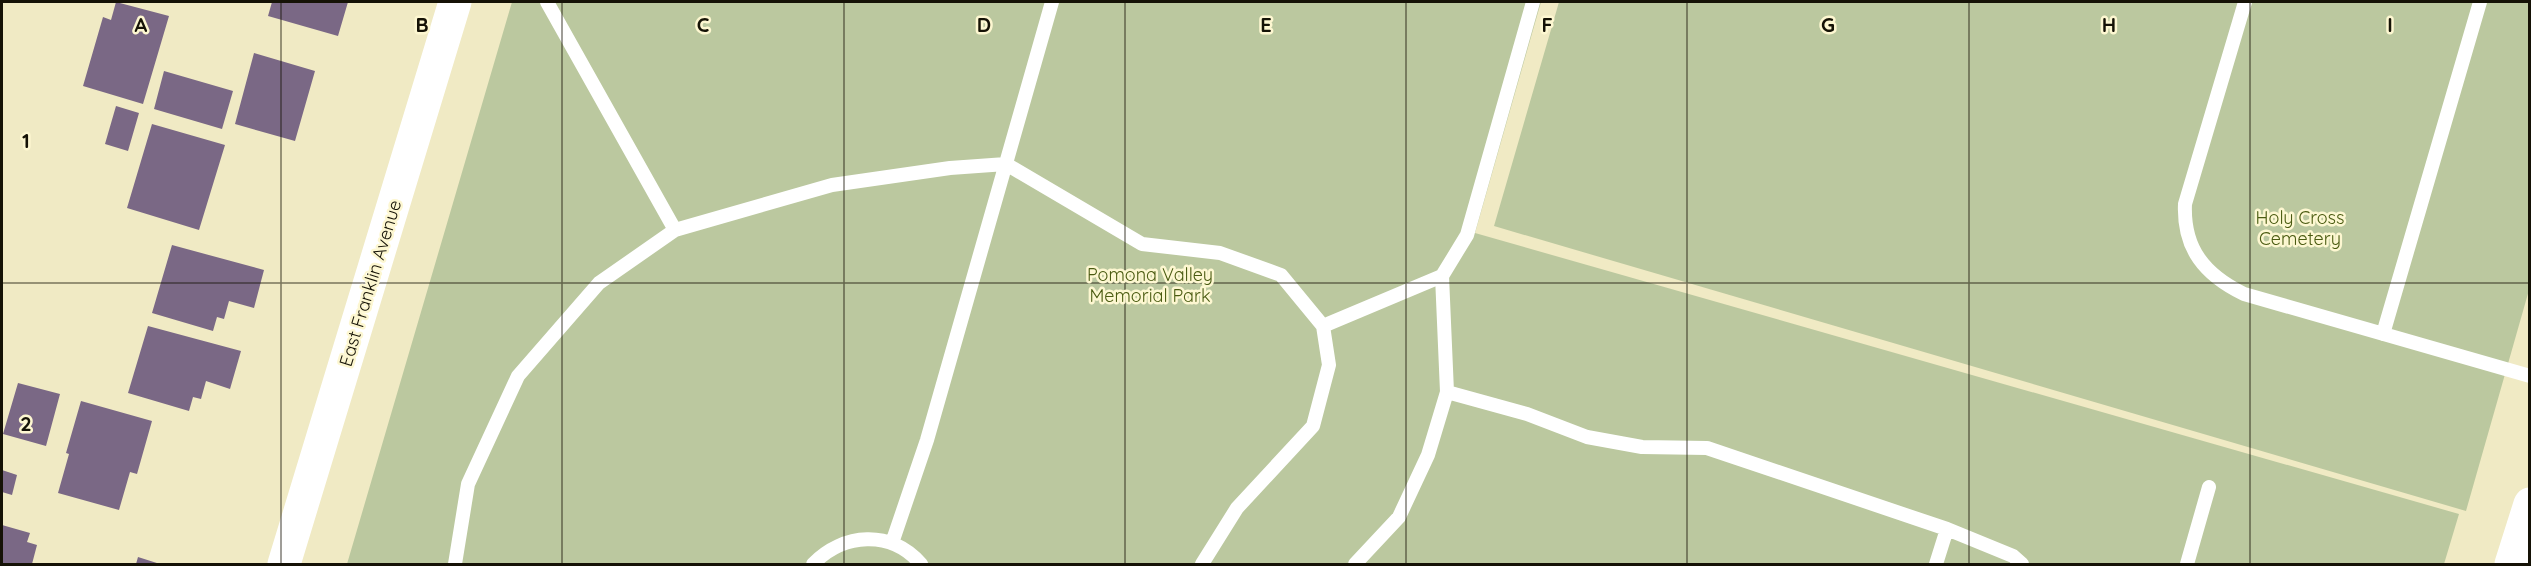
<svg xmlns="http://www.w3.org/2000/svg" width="2531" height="566" viewBox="0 0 2531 566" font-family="Quicksand,sans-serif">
  <rect width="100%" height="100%" fill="#f0eac4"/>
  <path fill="#bbc89f" d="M512 2H1541L1475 233 2459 514 2444 564H347Z
    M1559 2H2529V290L2466 511 1494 226Z"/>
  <path fill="#7a6885" d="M116 2 169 16 143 104 83 86 103 17 111 20Z
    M272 2H348L338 36 268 16Z
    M254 53 315 71 295 141 235 124Z
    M164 71 233 91 222 129 154 109Z
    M116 106 139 113 128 151 105 144Z
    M152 124 225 145 199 230 127 208Z
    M172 245 264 270 254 308 229 301 224 319 217 317 213 331 152 313Z
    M148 326 241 351 230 389 206 381 201 399 193 397 189 411 128 393Z
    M18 383 60 394 46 446 3 434Z
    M81 401 152 421 137 474 130 472 119 510 58 493 69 454 66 453Z
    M2 470 17 475 12 495 2 492Z
    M2 525 30 533 27 542 37 545 32 564H2Z
    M138 557 160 564H136Z"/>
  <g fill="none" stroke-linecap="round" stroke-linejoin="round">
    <path stroke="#fff" stroke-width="14" d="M547 2 675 230
      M2245 2 2185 204C2183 249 2205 275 2244 294L2530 376
      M1323 326 1442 276
      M2383 334 2480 2
      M1447 392 1527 414 1587 437 1642 447 1707 448 1947 529 2013 556 2022 564
      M892 543 927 440 1052 2
      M455 564 468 484 518 376 599 283 675 230 832 185 950 168 1006 164 1142 244 1220 253 1281 275 1323 326 1329 365 1313 426 1237 508 1202 564
      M813 564C843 533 891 529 921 564
      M1355 564 1399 517 1428 455 1447 392 1442 276 1467 235 1533 2
      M1936 564 1947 529
      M2187 564 2209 487"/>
    <path stroke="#fff" stroke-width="33" d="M284 564 455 2
      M2511 564 2530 504"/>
  </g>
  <path fill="none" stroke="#151206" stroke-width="1.5" stroke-opacity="0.55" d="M281 2V564M562 2V564M844 2V564M1125 2V564M1406 2V564M1687 2V564M1969 2V564M2250 2V564M2 283H2530"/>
  <g text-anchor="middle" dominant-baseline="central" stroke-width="5" stroke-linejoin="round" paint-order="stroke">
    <g font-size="18" fill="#4a5b11" stroke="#fdf7d1">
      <text x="2300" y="217">Holy Cross<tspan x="2300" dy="21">Cemetery</tspan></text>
      <text x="1150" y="274">Pomona Valley<tspan x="1150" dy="21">Memorial Park</tspan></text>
    </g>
    <g font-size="18" fill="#151206" stroke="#fdf7d1">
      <text transform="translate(370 283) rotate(-73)">East Franklin Avenue</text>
    </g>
  </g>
  <g font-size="20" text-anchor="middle" font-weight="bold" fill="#151206" stroke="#fdf7d1" stroke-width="5" stroke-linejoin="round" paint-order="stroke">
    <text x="141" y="32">A</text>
    <text x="422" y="32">B</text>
    <text x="703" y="32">C</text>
    <text x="984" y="32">D</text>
    <text x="1266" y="32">E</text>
    <text x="1547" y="32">F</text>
    <text x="1828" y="32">G</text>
    <text x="2109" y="32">H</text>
    <text x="2390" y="32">I</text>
    <text x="26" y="148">1</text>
    <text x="26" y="431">2</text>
  </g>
  <rect width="2531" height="566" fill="none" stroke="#151206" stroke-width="6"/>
</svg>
